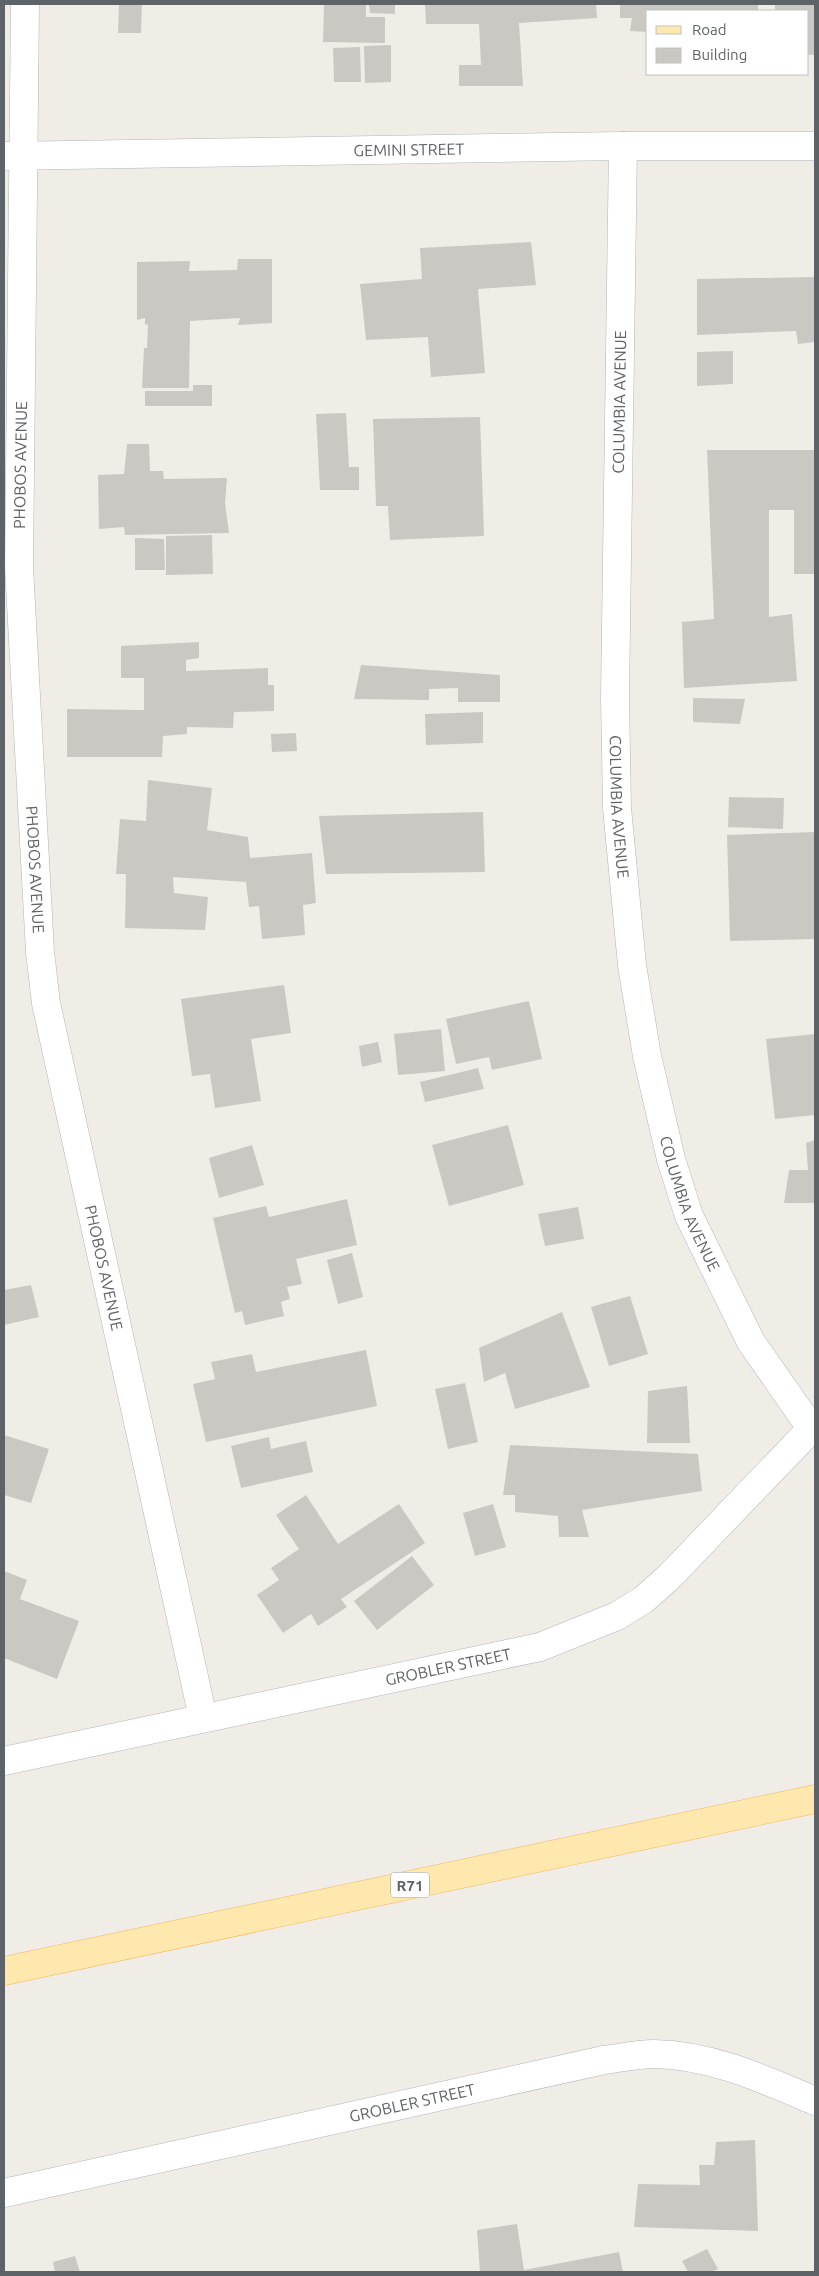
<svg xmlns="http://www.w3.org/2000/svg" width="819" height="2276" viewBox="0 0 819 2276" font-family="Ubuntu,sans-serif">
  <rect width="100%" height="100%" fill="#f0ede7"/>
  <path fill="#cbc8c3" d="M119 4H142L141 33H118Z
    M324 4H366V17H385V43L323 42Z
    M369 4H395V14L370 13Z
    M425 4H596L597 18 519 23 523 86H459V65H481L479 24H426Z
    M620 4H758V11H648V32L630 31 632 18H620Z
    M775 4H815V55H808V11H775Z
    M391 45V82L365 83 364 46Z
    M360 47 361 82H334L333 48Z
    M531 242 536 285 478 289 485 373 431 377 428 337 366 340 360 284 422 279 420 248Z
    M238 259H272V323L238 325 240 318 190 321 189 388H142L144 348H147L148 324 145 325V318L137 320V262L190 261 189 271 237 270Z
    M815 277V342L798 344 796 331 697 335V279Z
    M733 351V384L697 386V352Z
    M193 385H212V406H145V391H193Z
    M346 413 349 467H359V490H320L316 414Z
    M480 417 484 536 390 540 388 506H376L373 419Z
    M127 444H149L150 471H163L164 479 227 478 225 503 229 533 125 535 124 527 99 529 98 475 124 474Z
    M707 450H815V574H794V510H769V617L792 614 797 681 684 688 682 622 714 619Z
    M212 535 213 574 166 575V536Z
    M135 538 164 539 165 570H135Z
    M199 642V658L186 660V671L268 668V685H274V711L234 712 233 728 187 727V734L163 736 162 757H67V709L144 710V678H121V646Z
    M361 665 500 675V702H458V688L429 689V700L354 699Z
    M693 698 745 699 740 724 693 722Z
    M483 712V743L426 745 425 714Z
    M296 733 297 751 272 752 271 734Z
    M148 780 212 788 207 830 248 837 250 858 312 853 316 903 303 905 305 935 262 939 259 906 249 907 246 882 173 877 174 893 208 897 205 930 125 928 126 874H116L120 819 146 821Z
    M729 797 784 798 783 829 728 827Z
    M483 812 485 872 326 874 319 816Z
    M815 832V893H814L815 939 730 941 727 835Z
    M284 985 291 1033 251 1039 261 1101 215 1108 210 1074 192 1076 181 999Z
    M529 1001 542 1059 492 1070 489 1057 456 1064 446 1019Z
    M441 1029 445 1071 398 1075 394 1034Z
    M815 1034V1115L775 1119 766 1039Z
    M378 1042 382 1062 362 1067 359 1046Z
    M478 1068 484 1089 425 1102 420 1082Z
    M508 1125 524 1185 449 1206 432 1145Z
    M815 1140V1203H784L789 1170H808L806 1143Z
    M252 1145 264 1185 219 1198 209 1158Z
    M347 1199 357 1245 296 1259 302 1284 287 1287 290 1299 281 1302 284 1316 245 1325 242 1311 235 1313 213 1218 266 1206 269 1217Z
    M578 1207 584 1239 545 1246 538 1214Z
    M352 1253 363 1297 338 1304 327 1260Z
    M31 1285 39 1317 4 1325V1290Z
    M630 1296 648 1354 609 1366 591 1307Z
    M562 1312 590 1387 515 1409 505 1373 484 1382 479 1348Z
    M366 1350 377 1406 206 1442 193 1384 215 1379 211 1362 252 1354 256 1372Z
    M465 1383 478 1442 448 1449 435 1389Z
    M687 1386 690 1443H647L648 1391Z
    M4 1435 49 1449 31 1503 4 1495Z
    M269 1437 271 1449 306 1441 313 1472 241 1488 231 1446Z
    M510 1445 698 1454 702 1491 582 1510 589 1537H559L558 1516 515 1512V1495H503Z
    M306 1495 338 1544 399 1504 425 1543 341 1599 347 1607 318 1626 311 1614 283 1633 257 1595 279 1580 271 1568 299 1549 276 1515Z
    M493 1504 506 1547 475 1556 463 1513Z
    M412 1556 434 1585 377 1630 354 1601Z
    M4 1571 27 1580 20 1599 79 1621 57 1679 4 1658Z
    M755 2140 758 2231 634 2227 638 2184 700 2185 699 2165H714L716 2142Z
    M517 2224 524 2270 619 2252 623 2272H480L477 2230Z
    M707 2249 718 2269 711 2272H688L682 2261Z
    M75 2256 80 2272H55L53 2262Z"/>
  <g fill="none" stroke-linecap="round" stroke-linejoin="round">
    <defs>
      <g id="minor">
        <path id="s1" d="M25 4 19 567 40 952 46 1003 203 1718"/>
        <path id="s2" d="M623 146 615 697 617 808 632 965 647 1056 671 1159 689 1216 751 1342 811 1428"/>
        <path id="s3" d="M4 156 623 146H815"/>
        <path id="s4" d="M4 1761 540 1647 617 1616 643 1600 668 1578 815 1425"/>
        <path id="s5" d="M4 2193 604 2060C620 2058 637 2054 654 2054 712 2055 763 2079 815 2101"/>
      </g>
      <path id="primary" d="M4 1971 815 1799"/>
    </defs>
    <use href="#minor" stroke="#b2b5b9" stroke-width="29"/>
    <use href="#primary" stroke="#f2b85e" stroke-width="29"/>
    <use href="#minor" stroke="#fff" stroke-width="28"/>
    <use href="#primary" stroke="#ffe8ad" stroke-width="28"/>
  </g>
  <g text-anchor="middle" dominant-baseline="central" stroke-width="5" stroke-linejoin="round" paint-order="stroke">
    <rect fill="#fff" stroke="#8e9295" stroke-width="1" x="391" y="1872.5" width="38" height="25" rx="4"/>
    <g font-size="15" font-weight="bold" fill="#5e6367">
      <text x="410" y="1885">R71</text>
    </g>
    <g font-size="16" fill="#5e6367" stroke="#fff">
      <text stroke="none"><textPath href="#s3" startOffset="405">GEMINI STREET</textPath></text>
      <text transform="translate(619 402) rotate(-89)">COLUMBIA AVENUE</text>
      <text transform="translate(20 465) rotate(-89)">PHOBOS AVENUE</text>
      <text stroke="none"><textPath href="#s2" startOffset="661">COLUMBIA AVENUE</textPath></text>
      <text stroke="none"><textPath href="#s1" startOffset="866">PHOBOS AVENUE</textPath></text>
      <text stroke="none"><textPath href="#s2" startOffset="1066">COLUMBIA AVENUE</textPath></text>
      <text stroke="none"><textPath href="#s1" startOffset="1271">PHOBOS AVENUE</textPath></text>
      <text stroke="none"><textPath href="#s4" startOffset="454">GROBLER STREET</textPath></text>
      <text stroke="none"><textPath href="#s5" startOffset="418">GROBLER STREET</textPath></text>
    </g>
  </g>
  <rect width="819" height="2276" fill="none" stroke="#5e6367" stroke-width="10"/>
  <rect x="646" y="10" width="162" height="65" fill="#ffffff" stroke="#bfc1c2"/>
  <rect x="656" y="26" width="25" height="8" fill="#ffe8ad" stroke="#bfc1c2"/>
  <text x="692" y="35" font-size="15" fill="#5e6367">Road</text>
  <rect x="656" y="48" width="25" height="15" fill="#cbc8c3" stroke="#bfc1c2"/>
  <text x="692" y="60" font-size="15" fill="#5e6367">Building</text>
</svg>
